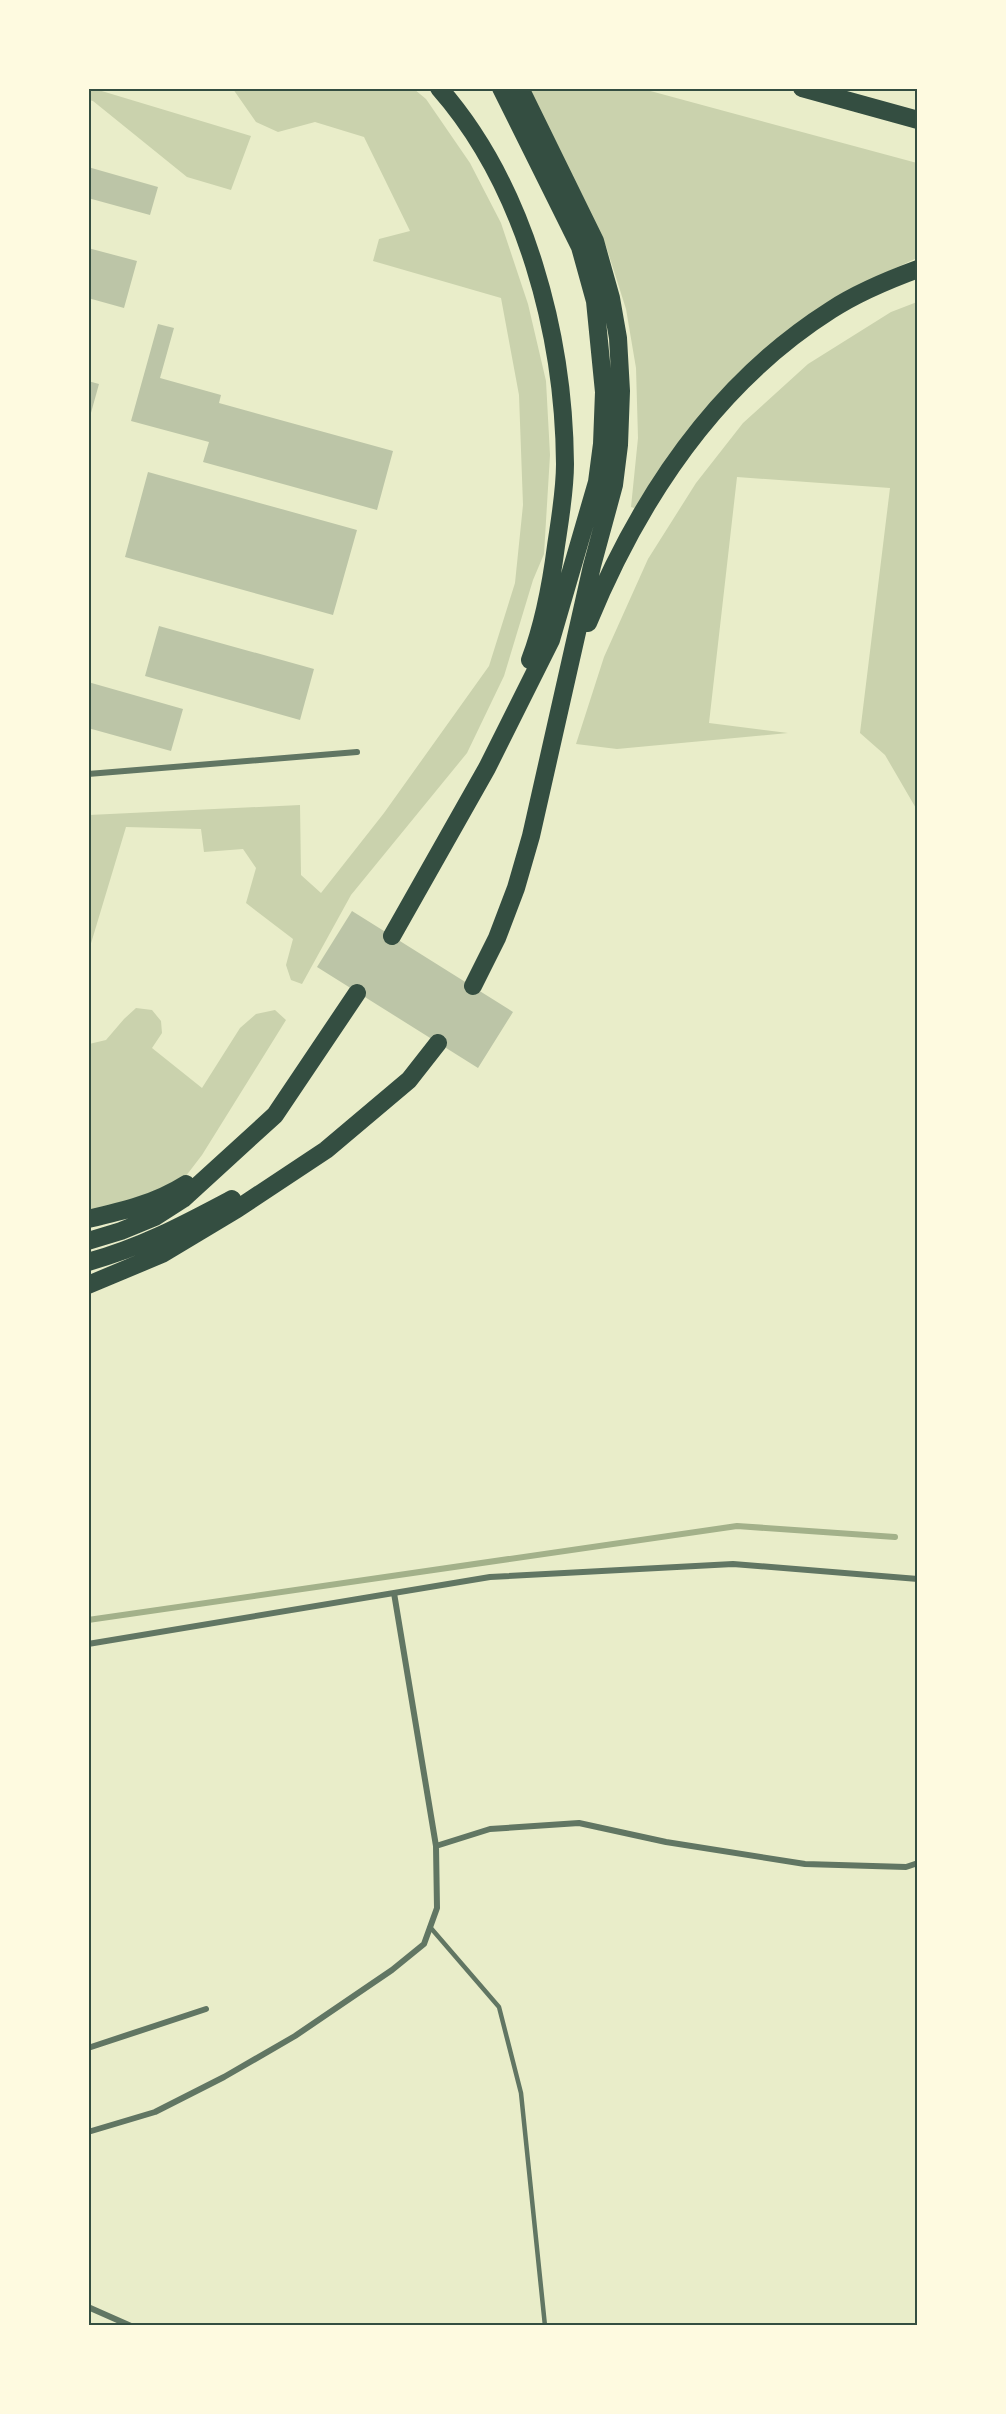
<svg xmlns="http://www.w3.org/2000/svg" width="1006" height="2414" viewBox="0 0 1006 2414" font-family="Poppins,sans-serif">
  <rect width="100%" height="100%" fill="#e9edc9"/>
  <path fill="#cad2ad" d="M88 89H95L251 136 231 190 187 177 93 101 89 100Z
    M233 89H414L426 99 470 163 501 223 528 304 546 381 550 455 544 554 533 580 504 676 467 753 351 895 302 984 291 980 286 965 293 939 246 903 256 868 243 849 204 852 201 829 126 827 89 950V815L300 805 301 875 321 893 384 813 489 666 515 583 523 505 519 395 501 298 373 261 379 239 410 231 364 137 315 122 278 132 256 122Z
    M525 89H643L917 163V258L844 292 780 338 647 512 631 507 638 438 636 368 626 309 606 246Z
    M917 302V810L885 755 860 733 890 488 737 477 709 723 788 733 617 749 576 744 604 657 648 559 696 483 743 423 808 364 891 312Z
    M136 1008 152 1010 161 1021 162 1033 152 1048 202 1088 240 1028 256 1014 275 1010 286 1020 202 1155 179 1185 89 1225V1044L106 1040 124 1019Z"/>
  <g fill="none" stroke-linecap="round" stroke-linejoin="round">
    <path stroke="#a3b18a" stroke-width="6" d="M88 1620 737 1526 895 1537"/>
  </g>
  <path fill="#bcc5a7" d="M88 167 158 187 150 215 88 198Z
    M88 248 137 261 124 308 88 298Z
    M158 324 174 328 160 378 221 395 219 403 393 451 377 510 203 462 209 442 131 421Z
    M88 381 99 384 89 420H88Z
    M148 472 357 530 333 615 125 557Z
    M159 626 314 669 300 720 145 676Z
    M88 682 183 709 171 751 88 728Z
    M352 911 513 1012 478 1068 317 967Z"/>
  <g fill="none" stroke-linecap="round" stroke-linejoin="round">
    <path stroke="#617663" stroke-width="4.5" d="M430 1927 499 2007 521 2093 545 2326"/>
    <path stroke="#617663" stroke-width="6" d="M88 774 357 752
      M88 1644 490 1577 733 1564 918 1579
      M436 1846 490 1829 579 1823 666 1842 805 1864 906 1867 918 1863
      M88 2048 206 2009
      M88 2132 155 2112 224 2077 295 2036 392 1970 424 1944 437 1908 436 1846 394 1593
      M88 2307 131 2326"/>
    <path stroke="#344e41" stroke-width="18" d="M439 88C526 187 564 336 565 464 565 491 560 519 556 546 551 585 544 623 530 660
      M802 88 918 120
      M588 623C639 499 716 383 831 310 857 293 888 280 918 269
      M392 936 487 768 551 640 597 482 602 444 604 392 595 301 580 247 501 88
      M473 986 497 938 516 888 531 836 592 566 614 485 619 445 621 391 618 338 611 298 595 241 520 88
      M88 1219C123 1211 156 1203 186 1184
      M88 1241 121 1231 155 1217 183 1199 275 1115 357 993
      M88 1262C142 1247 183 1225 232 1199
      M88 1285 162 1254 237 1209 326 1150 409 1080 438 1043"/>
  </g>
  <rect width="1006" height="2414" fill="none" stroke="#fefae0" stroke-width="180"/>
  <rect x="90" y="90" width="826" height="2234" fill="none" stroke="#344e41" stroke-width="2"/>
</svg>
